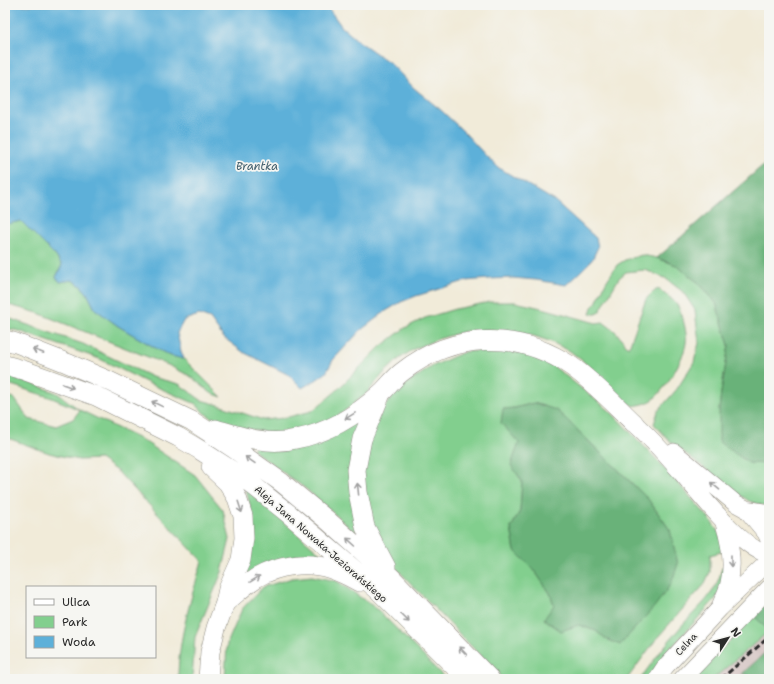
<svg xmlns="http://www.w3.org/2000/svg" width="774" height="684" viewBox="0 0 774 684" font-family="'Shantell Sans',sans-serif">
  <rect width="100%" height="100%" fill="#f6f6f2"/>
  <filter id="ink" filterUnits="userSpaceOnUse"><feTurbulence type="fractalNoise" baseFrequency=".025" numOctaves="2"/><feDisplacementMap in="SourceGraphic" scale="8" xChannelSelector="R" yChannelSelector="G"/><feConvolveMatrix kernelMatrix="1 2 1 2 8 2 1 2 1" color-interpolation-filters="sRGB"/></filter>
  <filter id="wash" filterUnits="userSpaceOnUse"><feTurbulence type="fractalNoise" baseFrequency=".012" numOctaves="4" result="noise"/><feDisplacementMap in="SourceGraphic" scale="16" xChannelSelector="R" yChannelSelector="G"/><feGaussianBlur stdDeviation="0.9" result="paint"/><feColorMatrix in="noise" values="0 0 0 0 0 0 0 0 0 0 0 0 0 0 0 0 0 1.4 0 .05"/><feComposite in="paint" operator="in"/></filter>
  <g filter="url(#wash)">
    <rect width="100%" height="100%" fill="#f1ebd9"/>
    <path fill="#d1bfbe" d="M769 631V679H713L752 644Z"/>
    <path fill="#82cf8e" stroke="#567d5c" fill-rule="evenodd" d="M5 220 8 223 21 221 55 255 62 265 56 277 60 282 72 280 81 286 87 293 95 309 118 326 159 350 171 356 184 359 222 397 211 393 190 376 168 365 38 313 5 304Z
      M642 255 657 258 676 265 700 284 716 303 729 345 721 393 719 410 749 463 769 464V497L767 507 749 501 734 491 671 442 654 424 658 411 677 389 694 362 699 343 695 310 683 292 665 278 645 270 626 272 619 278 600 311 597 314H590L592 307 596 303 606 282 617 265 625 260Z
      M658 289C664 293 672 298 677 305 682 311 688 336 686 343 684 359 664 392 651 401 646 404 639 405 633 406L625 400 594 370 570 351 549 341 534 336 515 332 490 330 466 331 438 339 414 349 399 359 383 374 366 394 337 417 284 435 224 425 204 413 196 404 150 384 100 359 19 331 5 328V317L83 344 152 377 179 384 201 400 219 405 263 420 284 418 312 411 335 392 380 347 405 328 425 318 455 309 490 302H515L546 309 596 323 603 322 615 331 628 347 630 344 646 299 653 292Z
      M499 349 527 354 552 365 610 411 660 463 708 517 719 533 725 551 710 555V572L704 585 657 638 627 679H503L394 566 375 538 361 476 369 440 383 408 403 386 433 366 464 352ZM534 403 566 419 648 499 670 530 606 639 596 631 579 625 554 605 550 593 534 570 515 551 511 528 520 511 522 481 512 465 519 443 503 409 515 408Z
      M5 373 57 393 80 410 144 441 195 475 223 510 230 539 222 572 195 637 192 679H178C178 639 191 599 202 561L118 472 100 459 79 460 49 453 5 437V395L14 398 29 419 56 426 73 419 80 410 52 398 5 383Z
      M360 422 361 533 358 535 306 489 253 450 256 446Z
      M246 489 328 560 296 556 273 562 240 584C243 574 248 564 251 554 257 532 251 511 246 489Z
      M727 565 718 596 663 657 647 679H640C654 660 668 641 684 623 702 604 716 594 722 568Z
      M312 576 337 581 377 609 446 679H225L227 644 242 609 263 587 292 578Z
      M754 616 769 631 713 679H693Z"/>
    <path fill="#69b279" stroke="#4a6e52" d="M769 160V464L749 463 719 442V410L721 393 729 345 716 303 700 284 676 265 657 258Z
      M534 403 556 410 566 419 648 499 670 530 678 564 671 584 655 606 620 645 606 639 596 631 579 625 561 631 544 619 554 605 550 593 534 570 515 551 511 528 520 511 522 481 511 465 519 443 501 423 503 409 515 408Z
      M769 600V631L754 616Z
      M769 649V673C753 684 757 677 742 674Z"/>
    <path fill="#5db0d9" stroke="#446e82" d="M5 5H326L342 27 357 40 390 63 414 88 442 111 464 132 487 157 499 168 555 201 596 238 598 247 592 260 581 271 566 285 536 280 513 278 489 279 465 281 416 296 401 302 386 311 361 330 333 360 326 373 316 380 302 388 289 375 243 352 223 337 210 319 199 315 184 320 177 333 181 351 184 359 171 356 159 350 118 326 95 309 87 293 81 286 72 280 60 282 56 277 62 265 55 255 21 221 8 224 5 220Z"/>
  </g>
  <g filter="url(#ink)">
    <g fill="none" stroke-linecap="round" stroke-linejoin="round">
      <defs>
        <path id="secondary" d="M634 423C650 437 665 454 679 470 696 489 745 553 769 554
          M674 452 735 503 746 509 766 533 769 540
          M746 509 769 513
          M721 604C724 597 728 590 729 583 734 563 730 543 724 523
          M657 679 665 667 720 608 769 561
          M682 679 769 588"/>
        <path id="primary" d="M5 340 16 343 67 363 107 380 192 421 233 448 281 482 326 519 391 577 490 679
          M5 365 23 370 96 396 178 437 200 450 245 479 289 514 378 590 467 679
          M380 396 362 439 356 470 358 492 365 527 386 567
          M216 429C243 437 268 446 296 439 328 433 357 415 381 393 388 387 394 378 402 372 453 332 517 330 571 366 594 382 614 404 634 423
          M225 603C235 595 245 585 256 578 278 565 307 561 331 569 340 572 350 577 359 582
          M208 679 210 652 216 628 225 603 228 589 241 560 244 538 243 516 237 498 228 483 211 467"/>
      </defs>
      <use href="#secondary" stroke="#8e8b82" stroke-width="18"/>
      <use href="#primary" stroke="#8e8b82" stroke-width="20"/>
      <use href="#secondary" stroke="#fff" stroke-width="17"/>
      <use href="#primary" stroke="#fff" stroke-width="19"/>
      <path stroke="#2b2b2b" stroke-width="3" stroke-dasharray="6 3" stroke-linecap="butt" d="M721 679 769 637"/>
    </g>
    <defs><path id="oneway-shaft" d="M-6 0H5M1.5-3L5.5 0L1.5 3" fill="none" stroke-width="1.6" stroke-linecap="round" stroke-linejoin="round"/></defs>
    <g stroke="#a0a0a0">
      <use href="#oneway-shaft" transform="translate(38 351) rotate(-159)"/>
      <use href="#oneway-shaft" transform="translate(68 386) rotate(20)"/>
      <use href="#oneway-shaft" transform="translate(157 404) rotate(-154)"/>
      <use href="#oneway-shaft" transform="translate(350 416) rotate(149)"/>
      <use href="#oneway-shaft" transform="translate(250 460) rotate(-145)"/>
      <use href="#oneway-shaft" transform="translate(715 486) rotate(-140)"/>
      <use href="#oneway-shaft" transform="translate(358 489) rotate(-96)"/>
      <use href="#oneway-shaft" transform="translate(240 507) rotate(72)"/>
      <use href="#oneway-shaft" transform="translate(351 542) rotate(-138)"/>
      <use href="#oneway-shaft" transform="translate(731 561) rotate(90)"/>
      <use href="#oneway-shaft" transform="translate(255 579) rotate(-32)"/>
      <use href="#oneway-shaft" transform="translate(405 618) rotate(45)"/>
      <use href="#oneway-shaft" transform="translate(463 651) rotate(-134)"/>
    </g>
  </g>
  <g text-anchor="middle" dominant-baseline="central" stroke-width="3.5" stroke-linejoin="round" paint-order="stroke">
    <g font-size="10" fill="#2b2b2b" stroke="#f6f6f2">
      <text transform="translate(321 544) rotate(41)">Aleja Jana Nowaka-Jeziorańskiego</text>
      <text transform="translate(686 644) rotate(-47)">Celna</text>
    </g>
    <g font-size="11" font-style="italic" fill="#3c5a68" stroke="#f6f6f2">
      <text x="257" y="166">Brantka</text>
    </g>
  </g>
  <rect width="774" height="684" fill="none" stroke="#f6f6f2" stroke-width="20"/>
  <rect x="26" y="586" width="130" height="72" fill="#f6f6f2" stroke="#a5a5a2"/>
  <rect x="34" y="599" width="20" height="6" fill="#ffffff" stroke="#a5a5a2"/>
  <text x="62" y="606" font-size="12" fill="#2b2b2b">Ulica</text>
  <rect x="34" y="616" width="20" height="12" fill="#82cf8e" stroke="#a5a5a2"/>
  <text x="62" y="626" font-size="12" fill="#2b2b2b">Park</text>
  <rect x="34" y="636" width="20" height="12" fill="#5db0d9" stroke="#a5a5a2"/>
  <text x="62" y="646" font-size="12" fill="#2b2b2b">Woda</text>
  <g transform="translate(728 638) rotate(54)" stroke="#f6f6f2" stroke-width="3" paint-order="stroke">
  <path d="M0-3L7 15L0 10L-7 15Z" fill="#2b2b2b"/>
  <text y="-6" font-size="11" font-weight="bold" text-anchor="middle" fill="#2b2b2b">N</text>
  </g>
</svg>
